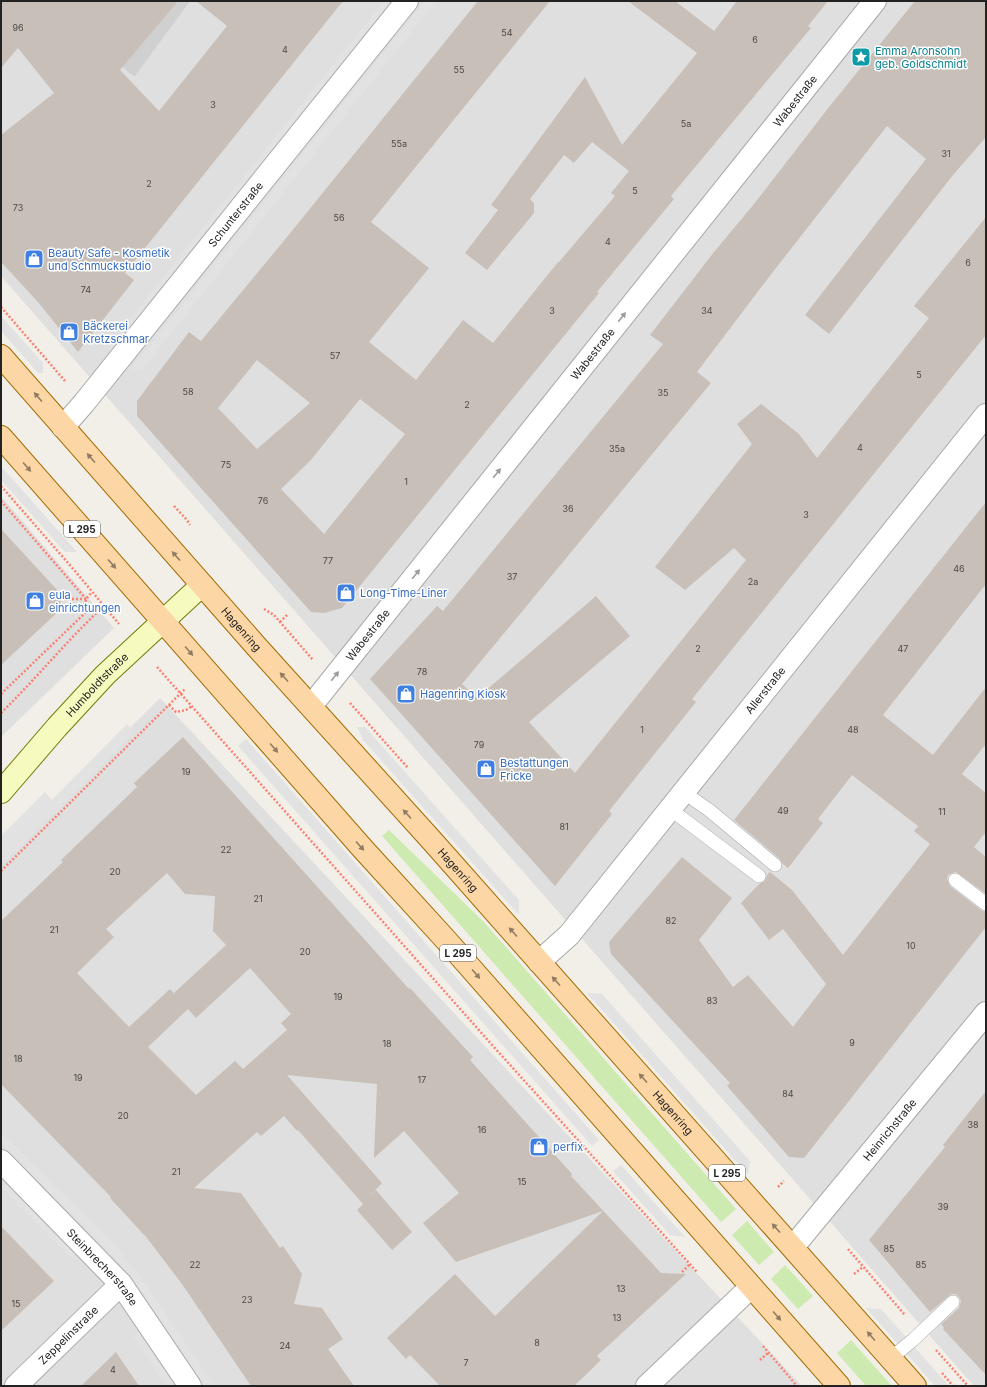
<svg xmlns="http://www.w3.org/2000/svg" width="987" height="1387" viewBox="0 0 987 1387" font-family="Inter,sans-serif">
  <rect width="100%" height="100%" fill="#f2efe9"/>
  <path fill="#e0dfdf" d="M1 1H986V1386H974L1 276Z
    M1 496 114 628 1 737Z
    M160 698 802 1386H1V857Z"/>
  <path fill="#d0d0d0" d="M74 1H190L135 76 129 73 107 50Z"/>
  <path fill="#cdebb0" d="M389 830 483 921 736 1209 721 1222 382 836Z
    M747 1221 774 1252 759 1265 732 1235Z
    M785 1265 813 1296 798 1309 771 1279Z
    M851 1340 892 1386H866L837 1353Z"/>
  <path fill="#e2e2e2" d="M384 1H394L111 354 110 344Z
    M425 1H436L142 370H130Z
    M1 316 43 363V373H38L1 331Z
    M1 466 77 552H65L1 480Z
    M127 724 135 733 1 866V836L45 792 52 800Z
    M357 727H365L519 900V915L363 740Z
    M246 739 599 1140 592 1146 238 746Z
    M587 993 602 994 750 1161 748 1175Z
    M1 1133 115 1246 138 1273 215 1386H205L132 1278 109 1252 1 1145Z
    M621 1165 685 1237 670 1235 613 1171Z
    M1 1176 78 1252 71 1258 1 1188Z
    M866 1308 881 1309 949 1386H935Z
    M141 1332 178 1386H166L133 1336Z"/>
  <path fill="#c7bfb8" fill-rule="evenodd" d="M1 1H178L120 70 159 111 227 26 196 1H343L125 273 134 280 78 352 38 302 1 262V135L54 93 18 48 1 68Z
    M478 1H550L371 222 429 268 369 342 416 380 463 320 493 343 558 262H559L615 196 611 193 629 171 592 142 574 163 564 155 530 199 534 203V213L487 270 465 253 498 210 491 205 585 77 622 145 697 53 628 1H675L714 31 737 1H828L808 26 811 28 671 196 674 199 597 292 599 293 342 608 324 613 311 612 137 416V401L189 332 201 341 287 237ZM257 360 310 403 257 449 218 408ZM360 399 405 434 324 534 281 489 310 461Z
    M915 1H986V137L953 175 829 334 805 315 926 159 887 126 769 277 697 372 711 383 462 684 477 698 596 596 630 636 529 722 575 773 746 560 734 548 685 590 655 567 752 444 737 424 761 404 799 434 817 458 929 318 914 306 986 217V335L692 699 696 702 609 811 612 814 555 886 370 679 437 606 443 611 663 344 650 335 714 252 754 204 829 107Z
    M986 502V584L883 715 933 755 986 687V744L962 774 986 793V832L974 847 986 857V894L956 872 952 873 948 875 947 879 950 886 981 910 986 912V927L804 1158 789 1157 727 1086 730 1083 611 954 609 942 682 857 732 898 699 940 733 987 748 975 793 1027 826 984 783 929 769 940 741 903 759 884 765 881 767 875 770 872 792 890 843 955 930 844 914 831 918 826 852 775 818 819 823 823 788 868 783 864 780 859 734 820Z
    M1 529 60 593 61 609 1 665Z
    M183 737 409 989 410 988 473 1057 470 1060 572 1174 571 1176 661 1273 686 1274 597 1356 601 1360 574 1386H440L410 1355 406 1359 387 1338 455 1274 495 1316 603 1211 456 1262 423 1223 459 1193 404 1131 374 1158 377 1084 287 1075 382 1183 369 1197 376 1190 412 1232 392 1250 357 1210 363 1204 298 1130 297 1131 284 1116 261 1136 257 1132 194 1188 241 1193 280 1248 283 1246 302 1274 294 1304 322 1308 343 1339 328 1349 354 1386H251L182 1284 147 1238 110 1198 111 1197 1 1084V921L63 862 61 860 137 787 134 783ZM167 873 185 894 215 896 213 931 226 945 174 993 176 996 170 989 129 1027 77 973 114 937 106 929ZM250 968 291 1014 281 1023 287 1030 243 1069 235 1061 196 1095 148 1047 188 1009 196 1018Z
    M986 1091V1375L943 1329 944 1328 941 1324 959 1308 961 1301 959 1297 956 1294H951L930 1312 869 1240 945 1147 943 1145Z
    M1 1226 54 1281 1 1331Z
    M116 1352 139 1386H81Z"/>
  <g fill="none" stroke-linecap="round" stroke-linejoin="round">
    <defs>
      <path id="service" d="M683 792 709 810 775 865
        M670 809 759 876
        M955 880 986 904
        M891 1358 913 1340 953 1302"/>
      <g id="minor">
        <path id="s1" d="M63 427 84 403 407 1"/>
        <path id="s2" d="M311 706 875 1"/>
        <path id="s3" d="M539 962 569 935 986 415"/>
        <path id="s4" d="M1 1161 121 1284 190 1386"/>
        <path id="s5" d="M793 1247 986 1013"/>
        <path id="s6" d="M16 1386 121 1284"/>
        <path d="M647 1386 751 1287"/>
      </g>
      <g id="secondary">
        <path id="s7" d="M1 792 57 727 105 675 202 585"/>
      </g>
      <g id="primary">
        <path id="s8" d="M1 356 256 646 434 843 915 1386"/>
        <path d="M1 437 363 849 446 940 839 1386"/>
      </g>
    </defs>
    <use href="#service" stroke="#a9a9a9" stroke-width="14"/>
    <use href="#minor" stroke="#a9a9a9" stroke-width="24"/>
    <use href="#secondary" stroke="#707d05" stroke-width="24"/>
    <use href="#primary" stroke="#a06b00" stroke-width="24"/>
    <path stroke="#fa8072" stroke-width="2.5" stroke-dasharray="2 2" stroke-linecap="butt" d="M1 307 65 381
      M1 486 75 571 119 624
      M1 501 86 599
      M174 506 187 520 190 525
      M60 599H86
      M264 609 274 615 313 660
      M280 622 287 615
      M157 667 493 1046 697 1272
      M1 694 85 613 86 599 92 592
      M350 703 408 768
      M169 705 176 712 186 710 192 706
      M1 713C36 679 67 640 104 606
      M1 871 185 689
      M778 1187 784 1181
      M848 1249 905 1315
      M682 1272 690 1264
      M854 1274 863 1267
      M763 1346 797 1386
      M936 1350 968 1386
      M760 1360 768 1353
      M942 1373 953 1386"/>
    <use href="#service" stroke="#fff" stroke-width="13"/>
    <use href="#minor" stroke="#fff" stroke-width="22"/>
    <use href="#secondary" stroke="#f7fabf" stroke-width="22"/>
    <use href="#primary" stroke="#fcd6a4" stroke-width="22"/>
  </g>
  <defs><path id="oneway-solid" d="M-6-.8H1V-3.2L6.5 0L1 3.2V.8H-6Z"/></defs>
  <g fill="#9c9c9c">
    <use href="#oneway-solid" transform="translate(622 317) rotate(-51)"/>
    <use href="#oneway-solid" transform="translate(497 473) rotate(-51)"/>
    <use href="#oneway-solid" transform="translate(416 574) rotate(-51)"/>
    <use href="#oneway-solid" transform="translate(335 676) rotate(-51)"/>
  </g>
  <g fill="#8f7c63">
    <use href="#oneway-solid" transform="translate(38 397) rotate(-131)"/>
    <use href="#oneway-solid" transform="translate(91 458) rotate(-131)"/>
    <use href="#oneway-solid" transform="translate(27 467) rotate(49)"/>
    <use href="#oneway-solid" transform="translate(176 556) rotate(-131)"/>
    <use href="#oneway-solid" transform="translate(112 564) rotate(49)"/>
    <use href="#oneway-solid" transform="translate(189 651) rotate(49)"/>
    <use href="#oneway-solid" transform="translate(284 677) rotate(-132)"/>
    <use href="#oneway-solid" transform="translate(274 748) rotate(49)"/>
    <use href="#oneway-solid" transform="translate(407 814) rotate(-132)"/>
    <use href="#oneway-solid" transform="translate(360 846) rotate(48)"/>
    <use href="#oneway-solid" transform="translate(513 932) rotate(-132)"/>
    <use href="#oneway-solid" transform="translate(476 974) rotate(49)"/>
    <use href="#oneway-solid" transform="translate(556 981) rotate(-132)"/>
    <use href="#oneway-solid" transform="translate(643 1078) rotate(-132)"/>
    <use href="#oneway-solid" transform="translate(776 1228) rotate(-132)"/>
    <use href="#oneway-solid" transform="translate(777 1316) rotate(49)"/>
    <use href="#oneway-solid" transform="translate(871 1336) rotate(-131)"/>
  </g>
  <defs>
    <symbol id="sight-square" viewBox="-11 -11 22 22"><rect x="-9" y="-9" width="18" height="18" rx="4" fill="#0f9aa8" stroke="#fff"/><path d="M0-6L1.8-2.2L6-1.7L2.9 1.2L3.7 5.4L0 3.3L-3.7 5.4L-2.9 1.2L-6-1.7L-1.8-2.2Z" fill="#fff"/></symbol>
    <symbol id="shop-square" viewBox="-11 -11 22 22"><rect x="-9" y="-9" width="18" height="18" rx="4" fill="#3f7fe0" stroke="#fff"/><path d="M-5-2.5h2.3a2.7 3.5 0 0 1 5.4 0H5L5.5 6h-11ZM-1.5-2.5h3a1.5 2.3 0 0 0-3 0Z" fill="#fff"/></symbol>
  </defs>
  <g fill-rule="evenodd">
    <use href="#sight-square" x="850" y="46" width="22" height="22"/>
    <use href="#shop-square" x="23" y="248" width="22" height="22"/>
    <use href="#shop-square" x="58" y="321" width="22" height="22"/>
    <use href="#shop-square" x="335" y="582" width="22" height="22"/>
    <use href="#shop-square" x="24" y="590" width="22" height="22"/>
    <use href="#shop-square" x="395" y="683" width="22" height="22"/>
    <use href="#shop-square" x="475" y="758" width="22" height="22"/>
    <use href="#shop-square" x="528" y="1136" width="22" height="22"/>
  </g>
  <g text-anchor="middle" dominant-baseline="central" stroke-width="3" stroke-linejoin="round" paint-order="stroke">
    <g font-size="9" fill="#4b4948">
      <text x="18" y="27">96</text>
      <text x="507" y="32">54</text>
      <text x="755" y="39">6</text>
      <text x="285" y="49">4</text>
      <text x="459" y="69">55</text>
      <text x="213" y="104">3</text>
      <text x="686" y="123">5a</text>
      <text x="399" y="143">55a</text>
      <text x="946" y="153">31</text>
      <text x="149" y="183">2</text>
      <text x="635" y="190">5</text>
      <text x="18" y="207">73</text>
      <text x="339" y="217">56</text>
      <text x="608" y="241">4</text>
      <text x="968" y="262">6</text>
      <text x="86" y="289">74</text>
      <text x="552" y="310">3</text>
      <text x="707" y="310">34</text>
      <text x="335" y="355">57</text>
      <text x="919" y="374">5</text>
      <text x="188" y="391">58</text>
      <text x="663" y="392">35</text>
      <text x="467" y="404">2</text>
      <text x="860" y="447">4</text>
      <text x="617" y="448">35a</text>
      <text x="226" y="464">75</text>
      <text x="406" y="481">1</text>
      <text x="263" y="500">76</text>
      <text x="568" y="508">36</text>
      <text x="806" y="514">3</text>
      <text x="328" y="560">77</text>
      <text x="959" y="568">46</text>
      <text x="512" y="576">37</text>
      <text x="753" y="581">2a</text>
      <text x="698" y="648">2</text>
      <text x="903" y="648">47</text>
      <text x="422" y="671">78</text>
      <text x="642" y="729">1</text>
      <text x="853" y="729">48</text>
      <text x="479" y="744">79</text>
      <text x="186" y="771">19</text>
      <text x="783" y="810">49</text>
      <text x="942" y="811">11</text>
      <text x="564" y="826">81</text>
      <text x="226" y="849">22</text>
      <text x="115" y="871">20</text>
      <text x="258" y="898">21</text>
      <text x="671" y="920">82</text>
      <text x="54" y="929">21</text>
      <text x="911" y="945">10</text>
      <text x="305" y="951">20</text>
      <text x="338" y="996">19</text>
      <text x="712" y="1000">83</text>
      <text x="852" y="1042">9</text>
      <text x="387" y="1043">18</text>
      <text x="18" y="1058">18</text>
      <text x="78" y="1077">19</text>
      <text x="422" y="1079">17</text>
      <text x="788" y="1093">84</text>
      <text x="123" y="1115">20</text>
      <text x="973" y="1124">38</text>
      <text x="482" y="1129">16</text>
      <text x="176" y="1171">21</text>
      <text x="522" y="1181">15</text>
      <text x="943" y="1206">39</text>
      <text x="889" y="1248">85</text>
      <text x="195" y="1264">22</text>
      <text x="921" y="1264">85</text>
      <text x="621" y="1288">13</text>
      <text x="247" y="1299">23</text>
      <text x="16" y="1303">15</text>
      <text x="617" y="1317">13</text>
      <text x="537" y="1342">8</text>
      <text x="285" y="1345">24</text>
      <text x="466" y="1362">7</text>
      <text x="113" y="1369">4</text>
    </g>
    <g fill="#fff" stroke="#646464" stroke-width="1">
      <rect x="64" y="521" width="36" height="16" rx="3"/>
      <rect x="440" y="945" width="36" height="16" rx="3"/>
      <rect x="709" y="1165" width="36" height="16" rx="3"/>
    </g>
    <g font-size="10" font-weight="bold" fill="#222">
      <text x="82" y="529">L 295</text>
      <text x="458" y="953">L 295</text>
      <text x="727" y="1173">L 295</text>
    </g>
    <g font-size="11" fill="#0d838f" stroke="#fff" text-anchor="start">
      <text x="875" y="51">Emma Aronsohn<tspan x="875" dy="13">geb. Goldschmidt</tspan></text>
    </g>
    <g font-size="11" fill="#222" stroke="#fff">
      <text stroke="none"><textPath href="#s2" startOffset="775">Wabestraße</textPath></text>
      <text stroke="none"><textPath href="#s1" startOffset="274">Schunterstraße</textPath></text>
      <text stroke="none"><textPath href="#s2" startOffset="451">Wabestraße</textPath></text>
      <text stroke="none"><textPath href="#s8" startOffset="364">Hagenring</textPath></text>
      <text stroke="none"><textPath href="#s2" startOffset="91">Wabestraße</textPath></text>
      <text stroke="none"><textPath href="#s7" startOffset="144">Humboldtstraße</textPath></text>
      <text stroke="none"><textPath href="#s3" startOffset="354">Allerstraße</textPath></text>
      <text stroke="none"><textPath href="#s8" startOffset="688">Hagenring</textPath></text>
      <text stroke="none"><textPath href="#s8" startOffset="1012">Hagenring</textPath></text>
      <text stroke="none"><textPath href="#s5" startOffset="152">Heinrichstraße</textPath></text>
      <text stroke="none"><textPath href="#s4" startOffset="147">Steinbrecherstraße</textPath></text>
      <text stroke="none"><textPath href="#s6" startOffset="73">Zeppelinstraße</textPath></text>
    </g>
    <g font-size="11" fill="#366cbe" stroke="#fff" text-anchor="start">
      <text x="48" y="253">Beauty Safe - Kosmetik<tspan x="48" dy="13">und Schmuckstudio</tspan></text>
      <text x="83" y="326">Bäckerei<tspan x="83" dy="13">Kretzschmar</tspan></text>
      <text x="360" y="593">Long-Time-Liner</text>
      <text x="49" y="595">eula<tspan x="49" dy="13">einrichtungen</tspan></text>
      <text x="420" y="694">Hagenring Kiosk</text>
      <text x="500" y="763">Bestattungen<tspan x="500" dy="13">Fricke</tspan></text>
      <text x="553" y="1147">perfix</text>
    </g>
  </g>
  <rect width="987" height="1387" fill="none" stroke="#222222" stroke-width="4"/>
</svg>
